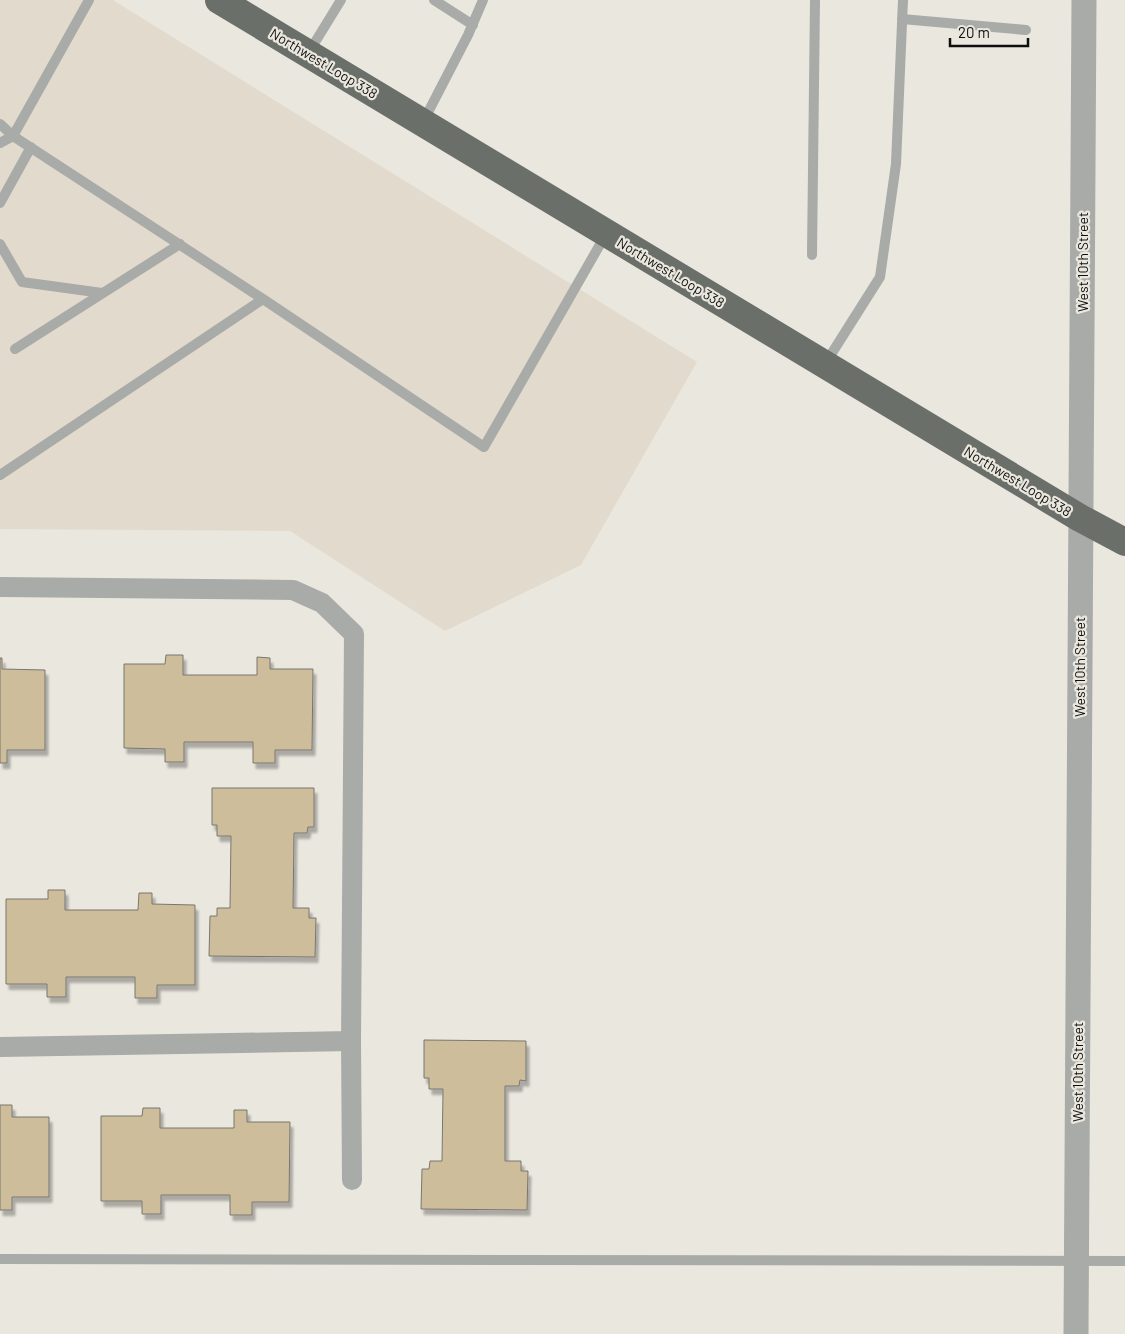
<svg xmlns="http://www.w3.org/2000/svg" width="1125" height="1334" viewBox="0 0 1125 1334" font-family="Barlow,sans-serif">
  <defs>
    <filter id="shadow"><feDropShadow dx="3" dy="5.5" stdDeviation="1" flood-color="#0004"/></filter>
  </defs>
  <rect width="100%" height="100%" fill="#eae7df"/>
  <path fill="#e2dbcd" d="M0 0H113L697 362 581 565 445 631 290 531 0 529Z"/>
  <path fill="#cdbd9b" stroke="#797670" filter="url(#shadow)" d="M166 655H183V675H257V657L270 658V669H313L312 750H275V763H253V742H184V762H165V749L124 748V664H165Z
    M0 658H2V669L45 670V750H7V763H0Z
    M212 788H314V827H308L307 833H294L293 908H309V918H316L315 957 209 956 210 916H217V908H230L231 836H217V825H212Z
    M48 890H65V910H138L139 893H152V904L195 905V985H157V998H135V977H66V997H47V984H6V899H48Z
    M424 1040 526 1041V1081L520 1080 519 1086H505V1161H521V1171H528L527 1210 421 1209 422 1169H429L430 1161H442L443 1089H429V1078H424Z
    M0 1105H12V1117H49V1197H12V1210H0Z
    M143 1108H160V1128H234V1110H247V1122H290L289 1202H252V1215H230V1195H161V1214H142V1201H101V1116H142Z"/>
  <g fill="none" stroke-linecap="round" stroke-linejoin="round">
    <path stroke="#a9aba8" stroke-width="10" d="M89 0 13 136 263 299 484 447 606 234
      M434 0 473 25
      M902 19 1026 30
      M309 52 341 0
      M423 122 468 35 483 0
      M0 124 13 136 0 143
      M0 203 31 147
      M0 244 22 282 102 293
      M812 255 815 0
      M15 349 180 244
      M825 364 880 277 896 164 903 0
      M0 475 263 299
      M0 1259 1125 1261"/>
    <path stroke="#a9aba8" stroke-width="20" d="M0 587 293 590 322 603 354 634 351 1041 352 1180
      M0 1047 351 1041"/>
    <path stroke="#a9aba8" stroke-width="25" d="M1076 1334 1084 0"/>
    <path stroke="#6b6f6a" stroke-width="28" d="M219 0 1080 518 1125 542"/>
  </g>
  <g text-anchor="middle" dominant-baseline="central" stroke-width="4.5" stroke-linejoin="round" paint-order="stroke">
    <g font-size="14" fill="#0f0e0c" stroke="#eae7df">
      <text transform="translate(324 63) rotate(31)">Northwest Loop 338</text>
      <text transform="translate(1082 262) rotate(-90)">West 10th Street</text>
      <text transform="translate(671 272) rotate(31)">Northwest Loop 338</text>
      <text transform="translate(1018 481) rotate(31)">Northwest Loop 338</text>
      <text transform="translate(1079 667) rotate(-90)">West 10th Street</text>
      <text transform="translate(1077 1072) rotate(-90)">West 10th Street</text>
    </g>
  </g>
  <path d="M950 38v8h78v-8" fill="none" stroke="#0f0e0c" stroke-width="2.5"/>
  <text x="958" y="38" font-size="15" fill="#0f0e0c" stroke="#eae7df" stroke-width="4" paint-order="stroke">20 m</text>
</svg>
